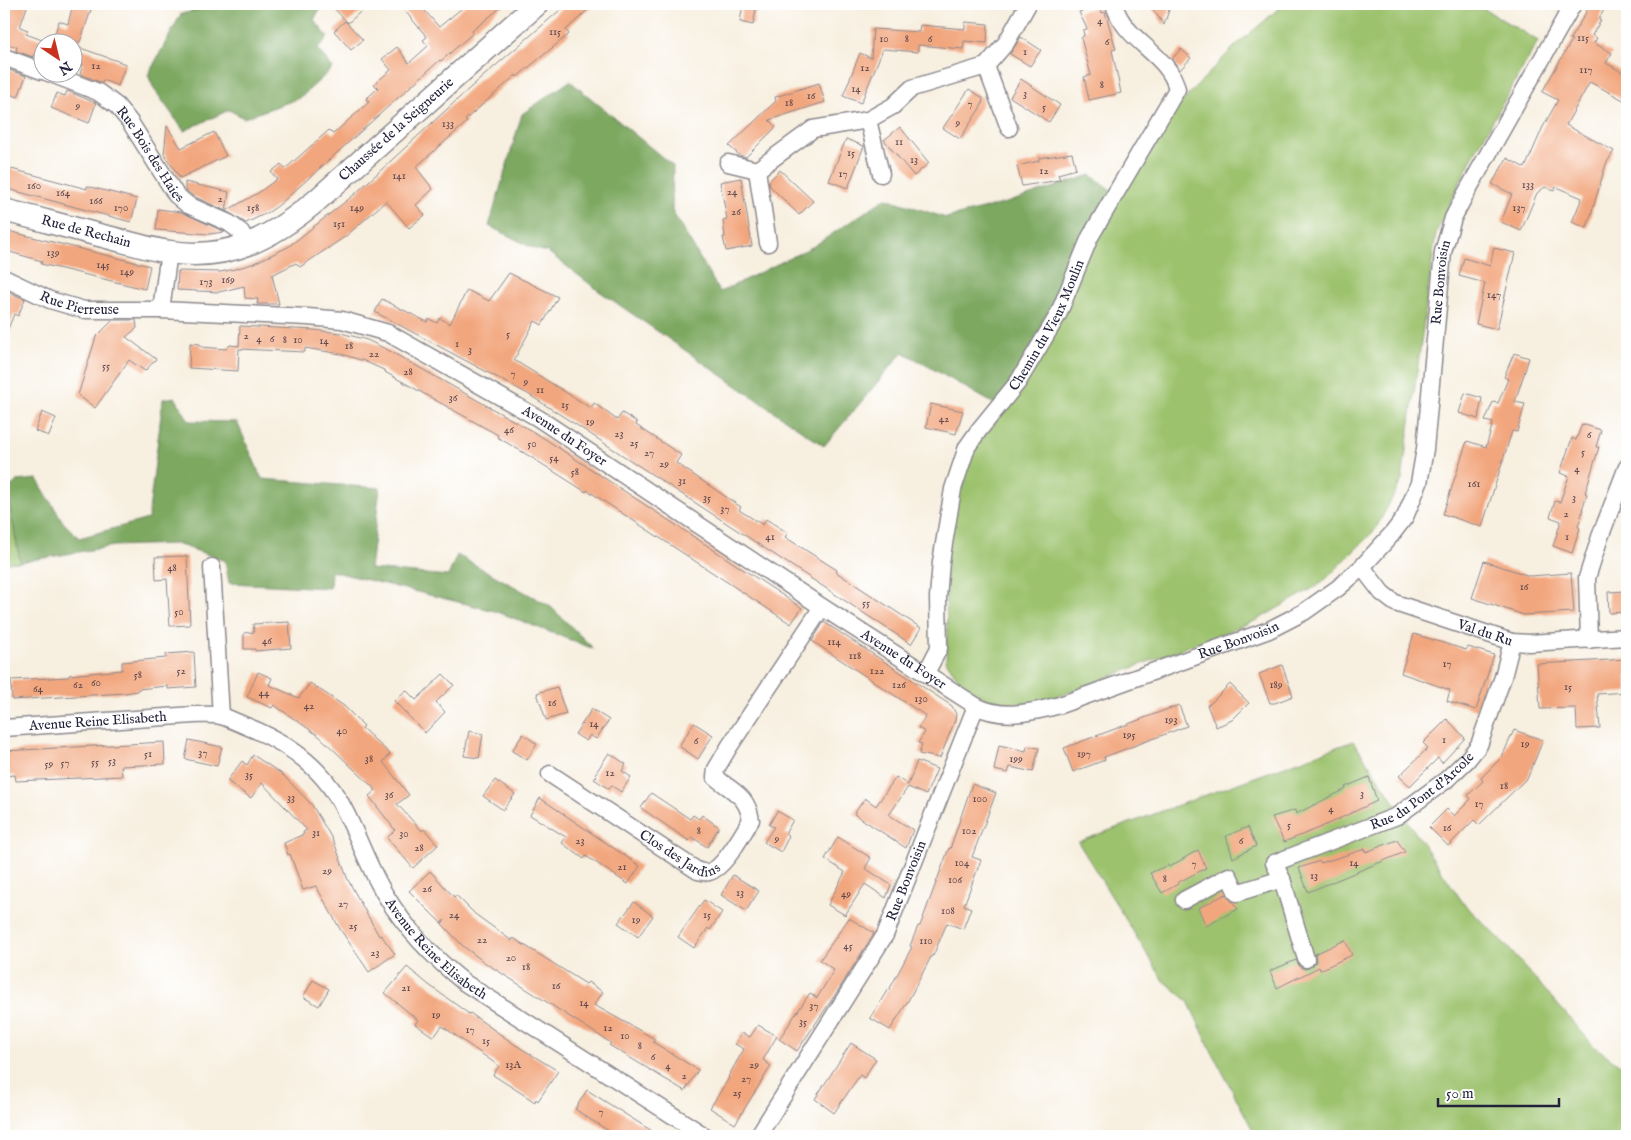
<svg xmlns="http://www.w3.org/2000/svg" width="1631" height="1140" viewBox="0 0 1631 1140" font-family="'IM FELL English',serif">
  <rect width="100%" height="100%" fill="#fff"/>
  <filter id="ink" filterUnits="userSpaceOnUse"><feTurbulence type="fractalNoise" baseFrequency=".02" numOctaves="2"/><feDisplacementMap in="SourceGraphic" scale="10" xChannelSelector="R" yChannelSelector="G"/><feConvolveMatrix kernelMatrix="1 2 1 2 8 2 1 2 1" color-interpolation-filters="sRGB"/></filter>
  <filter id="wash" filterUnits="userSpaceOnUse"><feTurbulence type="fractalNoise" baseFrequency=".0096" numOctaves="4" result="noise"/><feDisplacementMap in="SourceGraphic" scale="20" xChannelSelector="R" yChannelSelector="G"/><feGaussianBlur stdDeviation="1.12" result="paint"/><feColorMatrix in="noise" values="0 0 0 0 0 0 0 0 0 0 0 0 0 0 0 0 0 1.4 0 .05"/><feComposite in="paint" operator="in"/></filter>
  <g filter="url(#wash)">
    <rect width="100%" height="100%" fill="#f7efdf"/>
    <path fill="#9cc26d" stroke="#5f7254" d="M1284 4H1476L1538 41 1472 158 1436 233 1402 480 1375 530 1322 583 1257 620 1041 703 998 704 965 689 946 661 947 626 944 554 964 471 998 406 1157 128 1234 47Z
      M4 490H7L20 562 4 563Z
      M1353 741 1464 904 1502 941 1594 1046 1627 1070V1136H1256L1211 1050 1188 1001 1163 980 1078 842Z"/>
    <path fill="#7da860" stroke="#50654e" d="M223 4H322L314 20 328 37 318 49 333 68 300 98 244 118 229 110 184 131 154 89 148 75 181 14Z
      M570 81 673 166 672 211 720 292 814 246 886 198 946 218 1006 203 1091 175 1119 196 998 406 903 352 824 446 599 291 548 252 535 249 489 226 522 114Z
      M175 397 189 421 237 422 262 479 380 488 370 569 448 576 457 555 550 606 594 649 495 611 331 571 330 588 229 583 225 561 178 544 114 546 20 562 7 490 17 481 37 479 63 522 79 538 148 519 163 399Z"/>
    <g id="blocks">
      <path fill="#f2a67d" d="M4 4H28L20 27 28 30 26 34 42 40V57L34 54 33 57 16 51 17 47 4 43Z
        M73 4H86L85 8 91 10 80 42H52L59 21 68 24Z
        M330 4H369L348 23Z
        M399 4H419L439 27 467 4H505L472 31 473 33 441 61 440 60 279 205 269 212 246 223 226 211 258 193 277 179 271 172 281 164 285 169 329 130 333 134 369 102 366 99 378 88 374 84 391 70 382 59 397 47 409 63 428 46 423 40 427 37Z
        M567 4H594L566 30 569 34 517 77 516 75 465 120 467 122 416 167 433 189 416 205 425 215 409 228 386 201 346 236 300 267 296 263 272 275 279 304H257L258 299 245 298 244 286 219 292 177 290 178 271 220 272 235 269 252 264 288 247 355 194 471 87Z
        M743 4H757L753 25 740 22Z
        M1149 4H1171L1164 25Z
        M1591 4H1607L1599 19 1601 20 1592 35 1597 38 1594 43 1612 53 1606 63 1627 75V102L1590 82 1566 125 1614 151 1606 164 1587 228 1572 222 1582 198 1556 187 1554 191 1545 187 1537 193 1521 231 1501 222 1512 194 1492 184 1507 158 1525 168 1543 127 1558 100 1542 92 1572 40 1570 39Z
        M1100 6 1102 13 1105 12 1116 49 1112 50 1121 93 1089 100 1084 77 1091 75 1081 38 1084 36 1083 30 1087 29 1079 12Z
        M345 21 363 40 351 50 334 31Z
        M965 22 988 24 987 43 964 41 963 49 918 45V52L883 49 861 103 843 96 860 53 871 58 873 29 919 32 920 25 965 29Z
        M1021 37 1041 50 1030 66 1010 54Z
        M72 45 126 64 118 86 103 80 102 83 80 74 83 64 72 60Z
        M1181 49 1191 58 1180 70 1172 59Z
        M9 70 26 76 18 97 4 92V84Z
        M1021 79 1060 105 1049 122 1010 97Z
        M819 83 825 102 769 120 776 127 746 157 739 155 729 146 776 101 775 97Z
        M969 89 983 98 982 105 960 139 943 128Z
        M67 91 96 103 89 123 51 108 57 93 65 96Z
        M167 126 181 148 214 132 226 156 180 178 164 154Z
        M900 127 929 163 914 176 884 140Z
        M846 139 864 146 848 188 829 181Z
        M1072 153 1076 169 1058 174 1060 180 1022 186 1017 166 1039 161V158Z
        M4 167 87 189V186L137 199 131 222 4 188Z
        M780 170 813 201 799 215 770 186 769 181Z
        M741 178 752 246 726 251 723 237H725L723 220 727 219 720 182Z
        M185 182 229 192 226 211 193 196 185 189Z
        M158 209 181 212 225 232 209 234 156 230Z
        M4 230 150 266 145 289 41 264 42 261 6 251V249L4 248Z
        M1494 248 1515 253 1497 329 1476 324 1485 283 1459 276 1464 258 1490 266Z
        M509 273 558 297 542 325 535 321 514 360 591 408 594 403 617 420 622 413 637 422 636 425 681 455 676 463 741 507 739 510 763 525 766 519 788 533 785 537 837 570 836 572 921 628 911 644 578 426 528 394 375 312 382 299 427 322 429 319 437 323 440 318 450 324 467 290 489 301Z
        M4 290 25 299 18 316 14 314 4 339Z
        M113 320H136L137 328 126 337 156 359 145 371 129 360 95 408 78 395 96 337Z
        M240 326 314 330 341 333 367 340 388 350 539 435 802 608 791 624 605 502 587 490 586 492 531 457 497 437 498 435 385 372 386 371 364 361 341 354 305 348V352L239 349 238 371 189 368 190 343 200 344 202 347 226 349 230 345 239 346Z
        M1514 353 1529 358 1515 402 1525 404 1517 432 1512 431 1482 527 1443 514 1467 441 1486 447 1493 423 1485 421 1493 402 1498 403 1508 379 1504 377Z
        M1465 393 1482 398 1478 419 1459 413Z
        M931 404 963 411 956 434 926 427Z
        M42 412 56 418 49 436 35 431Z
        M1582 424 1601 430 1596 447H1599L1585 493 1587 494 1582 510H1583L1578 527 1580 528 1572 553 1553 546 1561 521 1550 517 1555 501 1560 502 1569 476 1560 473 1572 438 1576 440Z
        M187 556 190 625 170 626 167 579 156 580 155 557Z
        M1484 561 1530 576 1571 573 1574 612 1524 615 1472 598Z
        M1627 591V612L1609 613 1608 592Z
        M289 622 291 648 255 651V649H244V633L254 632 253 624Z
        M824 622 952 706 956 714 955 720 940 758 919 754 922 744 918 743 925 732 918 728 926 716 812 641Z
        M1414 634 1466 650 1468 647 1494 655 1476 710 1447 701 1450 690 1401 673Z
        M194 652 196 687 168 689V686L138 689V691L125 693 12 700 11 680 69 677V675L122 670V662L166 658V654Z
        M1627 659V692L1597 694 1600 728 1577 729 1576 708 1540 709 1537 664Z
        M1282 665 1293 696 1275 703H1270L1259 674Z
        M258 672 272 678 269 685 299 698 310 683 344 706 364 726 362 728 390 754 383 762 409 795 397 804 422 831 424 829 438 845 413 868 387 838 395 830 369 796 376 790 319 736 274 705 272 708 247 697Z
        M443 674 454 685 436 702 445 712 425 733 394 701 406 690 416 700Z
        M1230 684 1249 703 1232 720 1216 727 1207 705 1211 703Z
        M557 687 566 714 546 720 537 693Z
        M1179 705 1187 726 1104 757 1105 760 1073 772 1064 748Z
        M592 709 609 720 596 739 590 735 586 741 575 734Z
        M1447 719 1465 738 1442 763 1438 758 1410 786 1399 776 1428 748 1423 743Z
        M694 723 713 735 698 759 679 746Z
        M1514 730 1543 740 1528 777 1479 825 1474 820 1448 846 1429 827 1447 809 1454 816 1471 799 1468 795 1483 781 1481 778 1502 757Z
        M469 731 483 734 479 758 464 756Z
        M523 734 537 744 527 760 512 751Z
        M189 740 222 747 217 766 185 759Z
        M164 742 165 764 121 766 122 776 16 781 15 775 4 776V751Z
        M999 745 1026 751 1027 746 1039 748 1033 772 1010 767 1008 773 994 770Z
        M609 753 626 764 622 771 631 777 621 792 612 786 609 789 594 779 597 776 595 774Z
        M253 755 282 774 312 805 334 842 348 880 379 936 381 935 395 954 369 972 340 929 316 886 303 890 290 854 288 855 284 843 304 834 303 832 307 830 262 783 251 798 227 781 242 761 247 765Z
        M917 761 937 769 926 795 908 787 889 815 913 830 906 848 854 814 865 798 876 806 896 777 908 785Z
        M1369 777 1377 801 1317 829 1284 842 1272 817 1295 810 1296 814 1346 789 1345 787Z
        M495 780 515 794 503 810 483 796Z
        M972 784 996 793 972 857 981 860 964 905 971 908 963 929 947 923 933 956 932 955 908 1001 890 1030 870 1018 888 989 889 990 912 947 910 946 918 926H920L949 848 950 849Z
        M651 793 690 819 693 815 699 819 702 815 719 827 707 847 692 837 689 841 641 808Z
        M540 798 640 866 628 884 586 856 584 859 562 843 566 837 530 815Z
        M777 811 793 820 785 834 789 836 781 852 764 842 774 827 769 825Z
        M1248 827 1256 846 1233 858 1226 836Z
        M838 837 871 858 865 868 891 885 886 898 865 884 845 915 828 905 845 872 825 859Z
        M1397 840 1405 852 1308 892 1299 868 1320 861 1321 863 1365 849 1366 852Z
        M1198 850 1206 868 1177 883 1178 884 1162 893 1150 873 1168 865 1169 867Z
        M430 871 454 897 456 895 475 914 512 941 513 938 586 984 588 982 603 992 594 1005 655 1039 653 1042 698 1070 685 1091 609 1045 611 1043 484 962 463 946 442 924 445 920 441 923 409 891Z
        M733 875 759 891 746 911 721 895Z
        M1226 894 1238 909 1206 926 1198 908Z
        M704 900 722 912 710 930 708 928 694 948 678 937Z
        M634 902 653 916 638 937 618 923Z
        M849 918 874 933 839 989 797 1051 779 1039 810 993 817 998 834 970 820 960Z
        M1345 940 1352 955 1320 970 1319 967 1277 988 1270 971 1296 960 1300 967 1304 969 1309 968 1316 962 1315 954Z
        M407 967 429 985 469 1014 470 1013 514 1044 558 1071 538 1101 536 1099 535 1102 493 1075 499 1066 442 1026 434 1037 415 1024 418 1020 385 993Z
        M313 980 329 989 319 1006 303 997Z
        M758 1025 777 1036 763 1060 771 1066 735 1124 710 1108 729 1078 728 1077 744 1049 735 1044 742 1033 750 1037Z
        M851 1043 876 1059 864 1078 860 1075 834 1113 815 1099Z
        M587 1090 625 1114 660 1136H617L588 1118 575 1109Z"/>
    </g>
  </g>
  <g filter="url(#ink)">
    <use href="#blocks" fill-opacity="0" stroke="#8c888d" stroke-width="1"/>
    <g fill="none" stroke-linecap="round" stroke-linejoin="round">
      <defs>
        <g id="street">
          <path d="M4 57 42 71"/>
          <path d="M986 66 1009 128"/>
          <path id="s1" d="M46 72 98 92 117 106 130 122 176 195 188 205 229 223 241 232 248 244"/>
          <path d="M868 120 881 174"/>
          <path d="M728 163 757 170 813 129 868 120 893 106 912 88 986 66 1006 43 1028 4"/>
          <path d="M757 170 768 243"/>
          <path id="s2" d="M169 252 161 310 308 317 342 320 388 333 538 418 822 607 976 706C1003 720 1032 712 1060 705L1269 630 1304 612 1338 588 1362 567 1392 534 1405 517 1419 483 1425 449 1443 252 1453 218 1465 195 1573 4"/>
          <path id="s3" d="M4 278 50 300 84 310H161"/>
          <path d="M212 567 221 716"/>
          <path id="s4" d="M1362 567 1382 593 1395 603 1512 642 1529 643 1627 637"/>
          <path d="M1589 640 1587 578 1600 537 1627 467"/>
          <path id="s5" d="M926 673 939 648 938 597 941 562 953 489 967 447 979 430 1018 382 1058 315 1090 237 1177 89C1169 53 1124 42 1114 4"/>
          <path id="s6" d="M4 728 194 715C203 715 213 714 221 716 229 718 238 723 246 726 284 741 318 764 339 800 357 831 367 866 386 896 406 929 435 959 465 983L705 1136"/>
          <path id="s7" d="M550 774 698 871C702 872 705 873 709 872 725 868 742 834 751 820 747 795 733 792 715 777L716 769 729 747 822 607"/>
          <path d="M1282 879 1306 959"/>
          <path id="s8" d="M1184 900 1229 876 1237 893 1282 879 1274 863 1397 816 1446 780 1467 760 1479 745 1503 677 1512 642"/>
          <path id="s9" d="M758 1136 885 935 976 706"/>
        </g>
        <g id="secondary">
          <path id="s10" d="M4 210C39 219 75 229 111 238 130 243 150 249 170 252 229 261 272 238 316 201L537 4"/>
        </g>
      </defs>
      <use href="#street" stroke="#8c888d" stroke-width="19"/>
      <use href="#secondary" stroke="#8c888d" stroke-width="25"/>
      <use href="#street" stroke="#fff" stroke-width="16"/>
      <use href="#secondary" stroke="#fff" stroke-width="22"/>
    </g>
  </g>
  <g text-anchor="middle" dominant-baseline="central" stroke-width="4.5" stroke-linejoin="round" paint-order="stroke">
    <g font-size="11" fill="#56434c">
      <text x="1100" y="21">4</text>
      <text x="555" y="32">115</text>
      <text x="1583" y="38">115</text>
      <text x="884" y="39">10</text>
      <text x="907" y="39">8</text>
      <text x="930" y="39">6</text>
      <text x="1107" y="42">6</text>
      <text x="1025" y="52">1</text>
      <text x="96" y="66">12</text>
      <text x="865" y="68">12</text>
      <text x="1586" y="70">117</text>
      <text x="1102" y="85">8</text>
      <text x="856" y="89">14</text>
      <text x="1025" y="94">3</text>
      <text x="811" y="96">16</text>
      <text x="789" y="103">18</text>
      <text x="970" y="104">7</text>
      <text x="78" y="106">9</text>
      <text x="1044" y="107">5</text>
      <text x="958" y="123">9</text>
      <text x="448" y="124">133</text>
      <text x="899" y="142">11</text>
      <text x="851" y="153">15</text>
      <text x="914" y="160">13</text>
      <text x="1044" y="171">12</text>
      <text x="843" y="174">17</text>
      <text x="399" y="176">141</text>
      <text x="1528" y="185">133</text>
      <text x="34" y="186">160</text>
      <text x="732" y="192">24</text>
      <text x="63" y="193">164</text>
      <text x="220" y="199">2</text>
      <text x="96" y="201">166</text>
      <text x="121" y="208">170</text>
      <text x="253" y="208">158</text>
      <text x="357" y="208">149</text>
      <text x="1519" y="208">137</text>
      <text x="736" y="212">26</text>
      <text x="339" y="224">151</text>
      <text x="53" y="253">139</text>
      <text x="103" y="265">145</text>
      <text x="127" y="272">149</text>
      <text x="228" y="280">169</text>
      <text x="206" y="282">173</text>
      <text x="1494" y="295">147</text>
      <text x="508" y="334">5</text>
      <text x="246" y="336">2</text>
      <text x="259" y="339">4</text>
      <text x="272" y="339">6</text>
      <text x="285" y="340">8</text>
      <text x="298" y="340">10</text>
      <text x="324" y="341">14</text>
      <text x="457" y="344">1</text>
      <text x="349" y="346">18</text>
      <text x="470" y="350">3</text>
      <text x="374" y="354">22</text>
      <text x="106" y="366">55</text>
      <text x="408" y="372">28</text>
      <text x="513" y="374">7</text>
      <text x="526" y="382">9</text>
      <text x="540" y="390">11</text>
      <text x="453" y="398">36</text>
      <text x="565" y="405">15</text>
      <text x="944" y="419">42</text>
      <text x="590" y="422">19</text>
      <text x="509" y="430">46</text>
      <text x="619" y="434">23</text>
      <text x="1589" y="435">6</text>
      <text x="634" y="443">25</text>
      <text x="532" y="444">50</text>
      <text x="1583" y="452">5</text>
      <text x="649" y="453">27</text>
      <text x="554" y="458">54</text>
      <text x="664" y="464">29</text>
      <text x="1577" y="469">4</text>
      <text x="575" y="472">58</text>
      <text x="682" y="481">31</text>
      <text x="1474" y="484">161</text>
      <text x="707" y="498">35</text>
      <text x="1574" y="498">3</text>
      <text x="725" y="509">37</text>
      <text x="1566" y="514">2</text>
      <text x="770" y="537">41</text>
      <text x="1567" y="537">1</text>
      <text x="172" y="568">48</text>
      <text x="1524" y="587">16</text>
      <text x="866" y="603">55</text>
      <text x="179" y="612">50</text>
      <text x="267" y="641">46</text>
      <text x="834" y="642">114</text>
      <text x="855" y="656">118</text>
      <text x="1447" y="664">17</text>
      <text x="181" y="671">52</text>
      <text x="877" y="671">122</text>
      <text x="138" y="675">58</text>
      <text x="96" y="683">60</text>
      <text x="78" y="685">62</text>
      <text x="899" y="685">126</text>
      <text x="1276" y="685">189</text>
      <text x="1568" y="687">15</text>
      <text x="38" y="689">64</text>
      <text x="264" y="693">44</text>
      <text x="921" y="699">130</text>
      <text x="552" y="703">16</text>
      <text x="309" y="706">42</text>
      <text x="1171" y="720">193</text>
      <text x="594" y="724">14</text>
      <text x="342" y="731">40</text>
      <text x="1129" y="735">195</text>
      <text x="1444" y="740">1</text>
      <text x="696" y="741">6</text>
      <text x="1525" y="744">19</text>
      <text x="203" y="753">37</text>
      <text x="148" y="754">51</text>
      <text x="1084" y="754">197</text>
      <text x="369" y="759">38</text>
      <text x="1016" y="759">199</text>
      <text x="112" y="761">53</text>
      <text x="95" y="762">55</text>
      <text x="65" y="763">57</text>
      <text x="49" y="764">59</text>
      <text x="610" y="773">12</text>
      <text x="249" y="775">35</text>
      <text x="1504" y="786">18</text>
      <text x="1362" y="794">3</text>
      <text x="389" y="795">36</text>
      <text x="291" y="798">33</text>
      <text x="980" y="799">100</text>
      <text x="1479" y="804">17</text>
      <text x="1331" y="809">4</text>
      <text x="1289" y="825">5</text>
      <text x="1447" y="828">16</text>
      <text x="699" y="831">8</text>
      <text x="969" y="831">102</text>
      <text x="316" y="833">31</text>
      <text x="404" y="834">30</text>
      <text x="777" y="839">9</text>
      <text x="580" y="841">23</text>
      <text x="1241" y="841">6</text>
      <text x="419" y="848">28</text>
      <text x="962" y="863">104</text>
      <text x="1354" y="863">14</text>
      <text x="1194" y="864">7</text>
      <text x="622" y="867">21</text>
      <text x="327" y="871">29</text>
      <text x="1314" y="876">13</text>
      <text x="1165" y="879">8</text>
      <text x="955" y="880">106</text>
      <text x="427" y="889">26</text>
      <text x="740" y="893">13</text>
      <text x="846" y="894">49</text>
      <text x="343" y="904">27</text>
      <text x="948" y="911">108</text>
      <text x="454" y="915">24</text>
      <text x="707" y="915">15</text>
      <text x="636" y="920">19</text>
      <text x="353" y="926">25</text>
      <text x="482" y="940">22</text>
      <text x="926" y="941">110</text>
      <text x="848" y="946">45</text>
      <text x="375" y="953">23</text>
      <text x="511" y="958">20</text>
      <text x="526" y="967">18</text>
      <text x="556" y="986">16</text>
      <text x="406" y="988">21</text>
      <text x="584" y="1003">14</text>
      <text x="814" y="1006">37</text>
      <text x="436" y="1015">19</text>
      <text x="803" y="1022">35</text>
      <text x="608" y="1028">12</text>
      <text x="470" y="1030">17</text>
      <text x="625" y="1036">10</text>
      <text x="486" y="1041">15</text>
      <text x="640" y="1046">8</text>
      <text x="653" y="1057">6</text>
      <text x="513" y="1065">13A</text>
      <text x="754" y="1065">29</text>
      <text x="668" y="1066">4</text>
      <text x="684" y="1076">2</text>
      <text x="746" y="1079">27</text>
      <text x="737" y="1093">25</text>
      <text x="601" y="1112">7</text>
    </g>
    <g font-size="14" fill="#22223b" stroke="#fff">
      <text stroke="none"><textPath href="#s10" startOffset="439">Chaussée de la Seigneurie</textPath></text>
      <text stroke="none"><textPath href="#s1" startOffset="138">Rue Bois des Haies</textPath></text>
      <text stroke="none"><textPath href="#s10" startOffset="85">Rue de Rechain</textPath></text>
      <text stroke="none"><textPath href="#s2" startOffset="1710">Rue Bonvoisin</textPath></text>
      <text stroke="none"><textPath href="#s3" startOffset="81">Rue Pierreuse</textPath></text>
      <text stroke="none"><textPath href="#s5" startOffset="379">Chemin du Vieux Moulin</textPath></text>
      <text stroke="none"><textPath href="#s2" startOffset="492">Avenue du Foyer</textPath></text>
      <text stroke="none"><textPath href="#s4" startOffset="144">Val du Ru</textPath></text>
      <text stroke="none"><textPath href="#s2" startOffset="1260">Rue Bonvoisin</textPath></text>
      <text stroke="none"><textPath href="#s2" startOffset="898">Avenue du Foyer</textPath></text>
      <text stroke="none"><textPath href="#s6" startOffset="94">Avenue Reine Elisabeth</textPath></text>
      <text stroke="none"><textPath href="#s8" startOffset="301">Rue du Pont d'Arcole</textPath></text>
      <text stroke="none"><textPath href="#s7" startOffset="154">Clos des Jardins</textPath></text>
      <text stroke="none"><textPath href="#s9" startOffset="296">Rue Bonvoisin</textPath></text>
      <text stroke="none"><textPath href="#s6" startOffset="546">Avenue Reine Elisabeth</textPath></text>
    </g>
  </g>
  <rect width="1631" height="1140" fill="none" stroke="#fff" stroke-width="20"/>
  <g transform="translate(58 58) rotate(145)"><circle r="24" fill="#ffffff" stroke="#a7a7b1"/>
  <path d="M0-4L9 19L0 12L-9 19Z" fill="#c8321e"/>
  <text y="-8" font-size="14" font-weight="bold" text-anchor="middle" fill="#22223b">N</text>
  </g>
  <path d="M1438 1098v8h121v-8" fill="none" stroke="#22223b" stroke-width="2.5"/>
  <text x="1446" y="1098" font-size="15" fill="#22223b" stroke="#ffffff" stroke-width="4" paint-order="stroke">50 m</text>
</svg>
